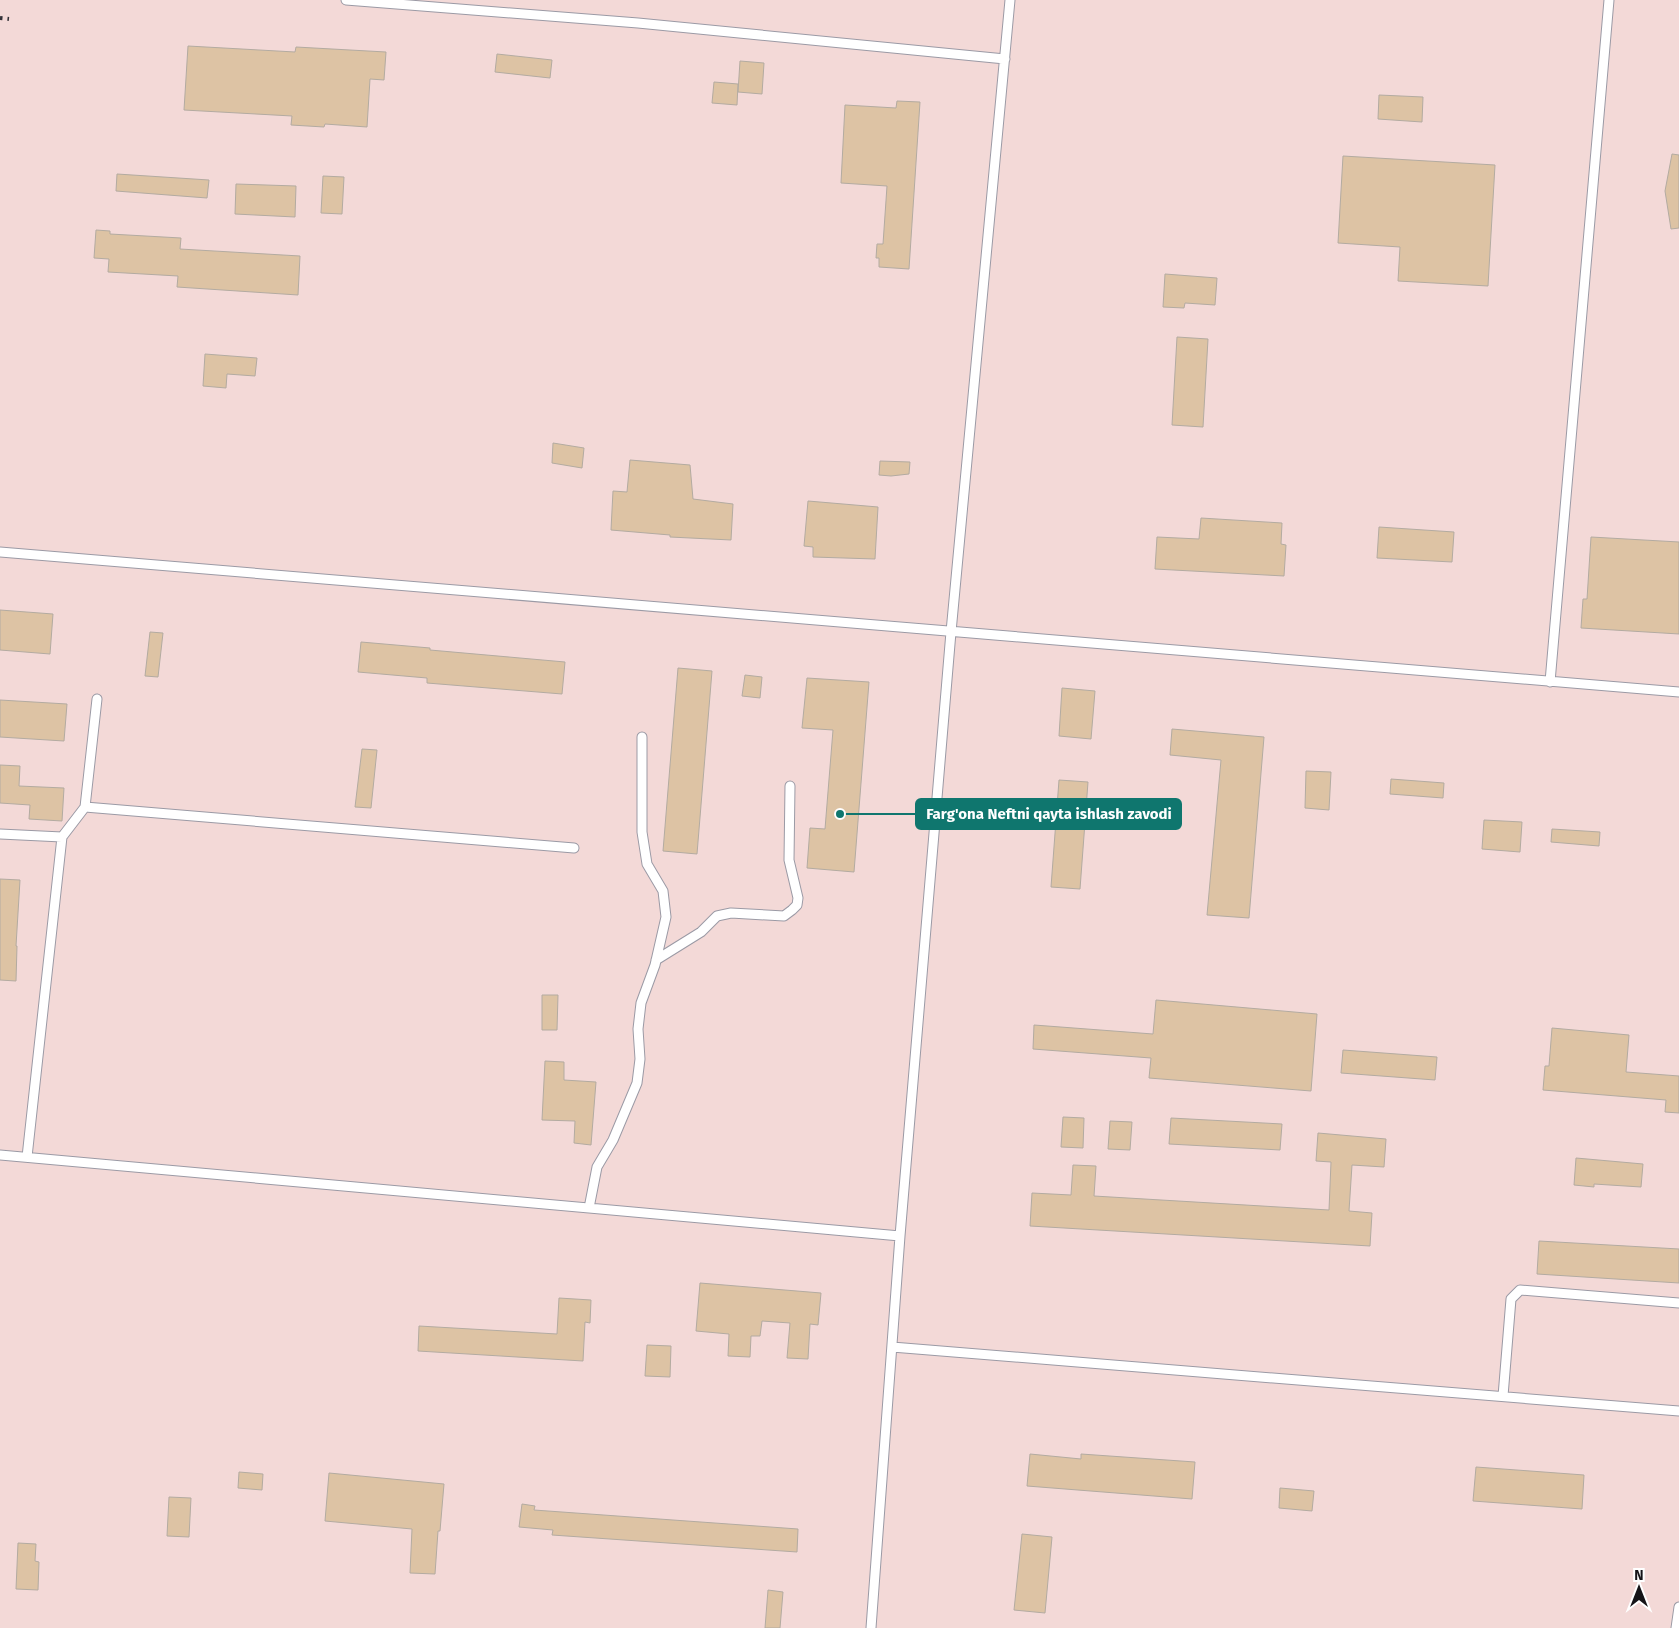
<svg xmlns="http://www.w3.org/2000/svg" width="1679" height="1628" viewBox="0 0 1679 1628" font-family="'Fira Sans',sans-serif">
  <rect width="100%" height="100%" fill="#e9e8f4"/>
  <path fill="#f3d9d7" d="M0 0H1679V1628H0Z"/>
  <path fill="#ddc3a4" stroke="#b3aba1" d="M188 46 295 52 296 47 386 52 384 80 370 79 367 127 325 124 324 127 291 125 292 116 184 110Z
    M497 54 552 60 550 78 495 72Z
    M740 61 764 63 762 94 738 92Z
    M714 82 738 84 737 105 712 103Z
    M1379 95 1423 97 1422 122 1378 119Z
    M897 101 920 102 909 269 879 267V258H876L877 244H883L887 186 841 183 845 105 896 108Z
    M1672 154 1679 155V228L1671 229 1665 191Z
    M1343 156 1495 165 1488 286 1398 281 1400 247 1338 243Z
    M117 174 209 180 207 198 116 191Z
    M323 176 344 177 342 214 321 213Z
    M236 184 296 186 295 217 235 214Z
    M96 230 110 231V234L181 238 180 249 300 256 298 295 177 287 178 276 108 272 109 259 94 258Z
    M1165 274 1217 278 1215 305 1185 303 1184 308 1163 307Z
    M1177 337 1208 339 1203 427 1172 425Z
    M205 354 257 358 255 376 227 374 226 388 203 386Z
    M553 443 584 448 582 468 552 463Z
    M630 460 690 465 693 499 733 504 731 540 670 537V535L611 530 613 491 627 492Z
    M880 461 910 462 909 474 891 476 879 475Z
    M808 501 878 507 875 559 813 557V547L804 546Z
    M1201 518 1282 523 1281 544 1286 545 1284 576 1155 569 1157 537 1199 539Z
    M1379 527 1454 532 1452 562 1377 558Z
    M1591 537 1679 542V634L1581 628 1583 599H1587Z
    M0 610 53 614 50 654 0 650Z
    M150 632 163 633 158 677 145 676Z
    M361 642 430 648V650L565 662 562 694 427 683V678L358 672Z
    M678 668 712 671 697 854 663 851Z
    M745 675 762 677 760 698 742 696Z
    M807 678 869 682 854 872 807 868 810 828 825 829 833 730 802 728Z
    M1062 688 1095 691 1091 739 1059 736Z
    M0 700 67 704 64 741 0 737Z
    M1172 729 1264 737 1249 918 1207 915 1221 760 1170 755Z
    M362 749 377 750 371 808 355 807Z
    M0 765 20 766 19 786 64 788 62 821 29 819 30 805 0 803Z
    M1306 771 1331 772 1329 810 1305 808Z
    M1391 779 1444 783 1443 798 1390 794Z
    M1059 780 1088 782 1080 889 1051 887Z
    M1484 820 1522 822 1520 852 1482 849Z
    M1552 829 1600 832 1599 846 1551 842Z
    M0 879 20 880 16 946H17L16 981 0 980Z
    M542 995H558L557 1030H542Z
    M1156 1000 1317 1014 1311 1091 1149 1078 1151 1058 1033 1049 1034 1025 1153 1034Z
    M1552 1028 1629 1035 1626 1072 1679 1076V1113L1665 1112 1666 1100 1543 1090 1545 1066H1549Z
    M1343 1050 1437 1057 1435 1080 1341 1073Z
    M545 1061 564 1062V1080L596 1082 591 1145 574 1143 575 1121 542 1120Z
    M1063 1117 1084 1118 1083 1148 1061 1147Z
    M1171 1118 1282 1124 1280 1150 1169 1144Z
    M1110 1121 1132 1122 1130 1150 1108 1149Z
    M1318 1133 1386 1139 1384 1167 1352 1165 1349 1211 1372 1213 1370 1246 1030 1226 1032 1193 1071 1195 1073 1165 1096 1166 1094 1196 1329 1210 1331 1162 1316 1161Z
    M1576 1158 1643 1164 1641 1187 1594 1184V1187L1574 1185Z
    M1539 1241 1679 1249V1283L1537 1274Z
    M700 1283 821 1293 818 1325 810 1324 808 1359 787 1358 790 1323 762 1321 760 1336H751L750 1357 728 1356 729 1334 696 1331Z
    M559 1298 591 1300 590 1323 585 1322 583 1361 418 1351 419 1326 557 1334Z
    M647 1345 671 1346 670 1377 645 1376Z
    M1030 1454 1081 1459V1454L1195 1462 1192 1499 1027 1486Z
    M1476 1467 1584 1475 1582 1509 1473 1501Z
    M239 1472 263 1474 262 1490 238 1488Z
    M329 1473 444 1484 440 1531H438L435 1574 410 1573 412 1529 325 1521Z
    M1280 1488 1314 1491 1312 1511 1279 1508Z
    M169 1497 191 1498 189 1537 167 1536Z
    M522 1504 535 1506 534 1510 798 1529 797 1552 552 1535 553 1530 519 1527Z
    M1022 1534 1052 1537 1045 1613 1014 1610Z
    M18 1543 36 1544 35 1561 39 1562 38 1590 16 1589Z
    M768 1590 783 1592 780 1628H765Z"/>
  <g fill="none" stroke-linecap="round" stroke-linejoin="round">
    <defs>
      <path id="service" d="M346 0 638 23 1005 59
        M0 552 1679 692
        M1550 682 1609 0
        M85 807 574 848
        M0 834 62 837
        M656 960 701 932 717 916 731 913 784 916 792 910 797 905 798 898 789 860 790 786
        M0 1155 900 1236
        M27 1157 62 837 85 807 97 699
        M589 1208 597 1167 613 1140 637 1083 640 1059 638 1029 641 1003 655 965 666 917 663 891 647 864 642 832V737
        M892 1347 1679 1411
        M1503 1396 1511 1299 1520 1290 1679 1303
        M871 1628 900 1236 951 632 1010 0
        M1676 1628 1679 1607"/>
    </defs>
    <use href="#service" stroke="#9b9aa5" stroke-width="11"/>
    <use href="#service" stroke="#fff" stroke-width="9"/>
    <path stroke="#333238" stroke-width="4" stroke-dasharray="2.5 5" stroke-linecap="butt" d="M0 18 9 19"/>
  </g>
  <path fill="none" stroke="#0f766e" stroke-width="2" d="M840 814L916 814"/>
  <circle fill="#0f766e" stroke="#fff" stroke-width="2" cx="840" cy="814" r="5"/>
  <rect fill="#0f766e" stroke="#0f766e" stroke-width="2" x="916" y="799" width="265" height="30" rx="5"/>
  <g font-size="15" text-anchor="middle" font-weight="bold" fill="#fff">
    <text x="1049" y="819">Farg'ona Neftni qayta ishlash zavodi</text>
  </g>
  <g transform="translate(1639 1588)" stroke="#ffffff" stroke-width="4" paint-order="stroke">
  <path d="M0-4L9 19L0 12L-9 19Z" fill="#151418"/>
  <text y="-8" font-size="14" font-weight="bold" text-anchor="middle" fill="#151418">N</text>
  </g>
</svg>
